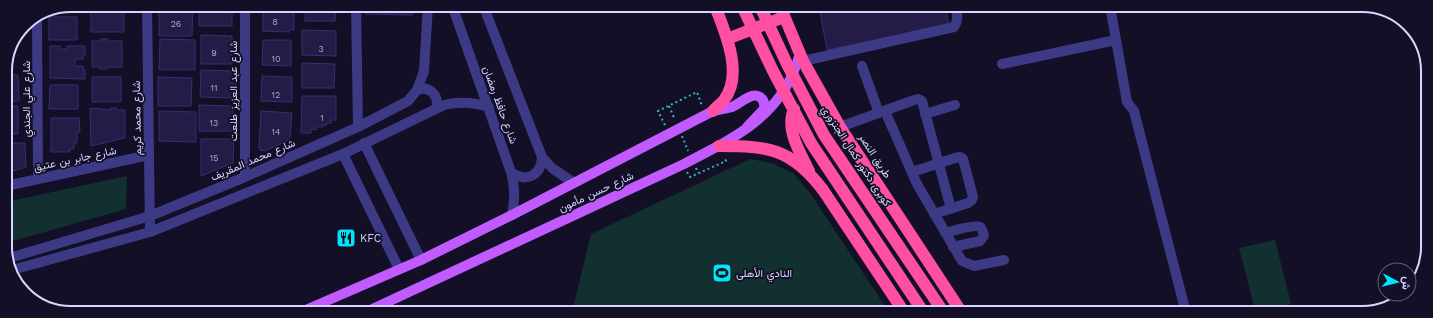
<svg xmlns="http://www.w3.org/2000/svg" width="1433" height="318" viewBox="0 0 1433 318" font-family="'Work Sans',Vazirmatn,sans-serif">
  <rect width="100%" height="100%" fill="#130f26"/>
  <path fill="#12302f" d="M750 159 772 163 794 174 810 193 889 312H572L591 234Z
    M127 176 126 209 6 243V202Z
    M1275 240 1291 304 1256 313 1239 248Z"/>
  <path fill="#241b47" stroke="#3b2d73" d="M159 5H193L192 36H159Z
    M199 5H232V26H199Z
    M263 5H294V30H289V32L263 31Z
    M306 5H336L335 21H305Z
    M365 5H412V15L365 14Z
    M819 6H945L949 26 827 50Z
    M91 9H124V32H91Z
    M49 17H77V40H49Z
    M302 30 336 31V56L302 55Z
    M201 35 232 36V64H201Z
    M100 39H108V41H122V67H108L107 69H100V67H92V41H101Z
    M160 39 195 40V70H159Z
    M263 40H291V66L262 65Z
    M50 46H60V49H67V46H85V55H83V59H75V66H83V70H85V79L50 78Z
    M302 63 335 64 334 88H302Z
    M201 70 236 71 235 98 200 97Z
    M5 75H18L19 101H5Z
    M262 76 292 77V102L261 101Z
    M92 77H121V102H92Z
    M158 77 192 78 191 106H158Z
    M50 85H78V109H49Z
    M302 96H336V120H331V123H327V125H323V127H316V130L311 129V133H301Z
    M199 105 233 106V131H199Z
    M5 106H18V134H6Z
    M90 108 111 110V108H117V110H125V138L91 146Z
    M159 111 196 112V142L159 141Z
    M261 111 292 113 290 137 287 141 265 151 260 150 259 148Z
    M51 118H79L80 132H77V143H74V149H70V152H51Z
    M201 139H234L233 163 201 176Z
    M6 143H25L26 167 6 173Z"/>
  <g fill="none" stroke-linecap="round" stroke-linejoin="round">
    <path stroke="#2fb8b0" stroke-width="2" stroke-dasharray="2 3" stroke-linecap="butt" d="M669 106 675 120
      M665 125 658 111 697 92 702 106
      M682 136 688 151
      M696 168 698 173
      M687 172 690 177 726 161 724 157"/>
    <path stroke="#3d3a85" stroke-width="10" d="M147 5 150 232
      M245 5V177
      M356 5 358 127
      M452 5 511 172C515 188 515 198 512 215
      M483 5 542 157 552 168 574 183
      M1110 6 1127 102 1134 111 1186 313
      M37 19 38 179
      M803 61 954 27C959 20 957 13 956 6
      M1002 64 1116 40
      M862 66 879 113
      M417 90C430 85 440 96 436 109
      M885 111 917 184 962 261 974 266 1004 260
      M925 114 955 105
      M840 127 914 100 918 99 922 101 951 209
      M364 143 421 260
      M343 154 399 269
      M511 172C526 183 541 176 542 157
      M912 172 955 158 960 157 963 159 973 197 972 200 968 203 934 214
      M6 186 149 155
      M945 233C952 231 975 224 980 227 983 229 983 233 984 236L980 241 953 247
      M6 259 150 216 245 177 358 127 408 101 417 90 424 71 428 5
      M12 270 150 232 343 154 444 105C460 101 473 102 489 107"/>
    <path stroke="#c25bff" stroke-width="10" d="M301 312 421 260 512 215 713 111C719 110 725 109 732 107 740 104 752 91 760 97 764 100 765 104 764 109L747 127
      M366 312 684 164C736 137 784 115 800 53"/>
    <path stroke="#ff4fa3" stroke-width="12" d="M742 6 773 71 811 143 924 313
      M760 6 787 64 824 135 944 313
      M780 6 803 61 840 127 962 313
      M727 39 784 17
      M794 109C785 130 800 152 809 171
      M713 111C716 107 721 104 724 100 744 74 725 32 715 6
      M719 146C768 146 791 148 823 190L904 312"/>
  </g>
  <defs>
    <symbol id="restaurant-square" viewBox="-11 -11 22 22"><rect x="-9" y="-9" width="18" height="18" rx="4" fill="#00e5ff" stroke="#130f26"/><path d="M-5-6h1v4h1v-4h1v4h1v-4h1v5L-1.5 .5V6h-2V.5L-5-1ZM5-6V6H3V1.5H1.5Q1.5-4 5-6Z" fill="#111"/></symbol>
    <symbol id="stadium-square" viewBox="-11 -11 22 22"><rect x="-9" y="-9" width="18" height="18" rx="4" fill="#00e5ff" stroke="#130f26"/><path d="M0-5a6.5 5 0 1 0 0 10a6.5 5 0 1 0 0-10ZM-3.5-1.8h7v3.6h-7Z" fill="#111"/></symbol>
  </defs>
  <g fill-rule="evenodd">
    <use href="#restaurant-square" x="335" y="227" width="22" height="22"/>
    <use href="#stadium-square" x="711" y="262" width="22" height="22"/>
  </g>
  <g text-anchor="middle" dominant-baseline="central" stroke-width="3.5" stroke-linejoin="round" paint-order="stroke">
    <g font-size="9" fill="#aca6d1">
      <text x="275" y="22">8</text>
      <text x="176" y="24">26</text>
      <text x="321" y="49">3</text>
      <text x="214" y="53">9</text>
      <text x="276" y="59">10</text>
      <text x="214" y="88">11</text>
      <text x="276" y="95">12</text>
      <text x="322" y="118">1</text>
      <text x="214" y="123">13</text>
      <text x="276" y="132">14</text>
      <text x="214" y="158">15</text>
    </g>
    <g font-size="11" fill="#d9d4ff" stroke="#130f26">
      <text transform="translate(233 91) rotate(-90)">شارع عبد العزيز طلعت</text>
      <text transform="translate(26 99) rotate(-90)">شارع علي الجندي</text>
      <text transform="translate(500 105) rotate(70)">شارع حافظ رمضان</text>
      <text transform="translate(137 118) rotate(-91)">شارع محمد كريم</text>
      <text transform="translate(856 156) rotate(57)">كوبرى دكتور كمال الجنزوري</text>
      <text transform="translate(875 156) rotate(57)">طريق النصر</text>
      <text transform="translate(75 159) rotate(-12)">شارع جابر بن عتيق</text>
      <text transform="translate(253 160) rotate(-23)">شارع محمد المقريف</text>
      <text transform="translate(596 192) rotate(-25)">شارع حسن مأمون</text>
    </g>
    <g font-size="11" fill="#d9d4ff" stroke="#130f26" text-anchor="start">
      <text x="360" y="238">KFC</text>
      <text x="736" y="273">النادي الأهلى</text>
    </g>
  </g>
  <path d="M0 0H1433V318H0ZM71 12H1362A59 59 0 0 1 1421 71V247A59 59 0 0 1 1362 306H71A59 59 0 0 1 12 247V71A59 59 0 0 1 71 12Z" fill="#130f26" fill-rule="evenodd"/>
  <path fill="none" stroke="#d9d4ff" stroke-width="2" d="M71 12H1362A59 59 0 0 1 1421 71V247A59 59 0 0 1 1362 306H71A59 59 0 0 1 12 247V71A59 59 0 0 1 71 12Z"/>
  <g transform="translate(1397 282) rotate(97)"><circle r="19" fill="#130f26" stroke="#625e7d"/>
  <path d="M0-3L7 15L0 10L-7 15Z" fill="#00e5ff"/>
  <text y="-6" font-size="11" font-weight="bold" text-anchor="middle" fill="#d9d4ff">ش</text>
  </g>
</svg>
